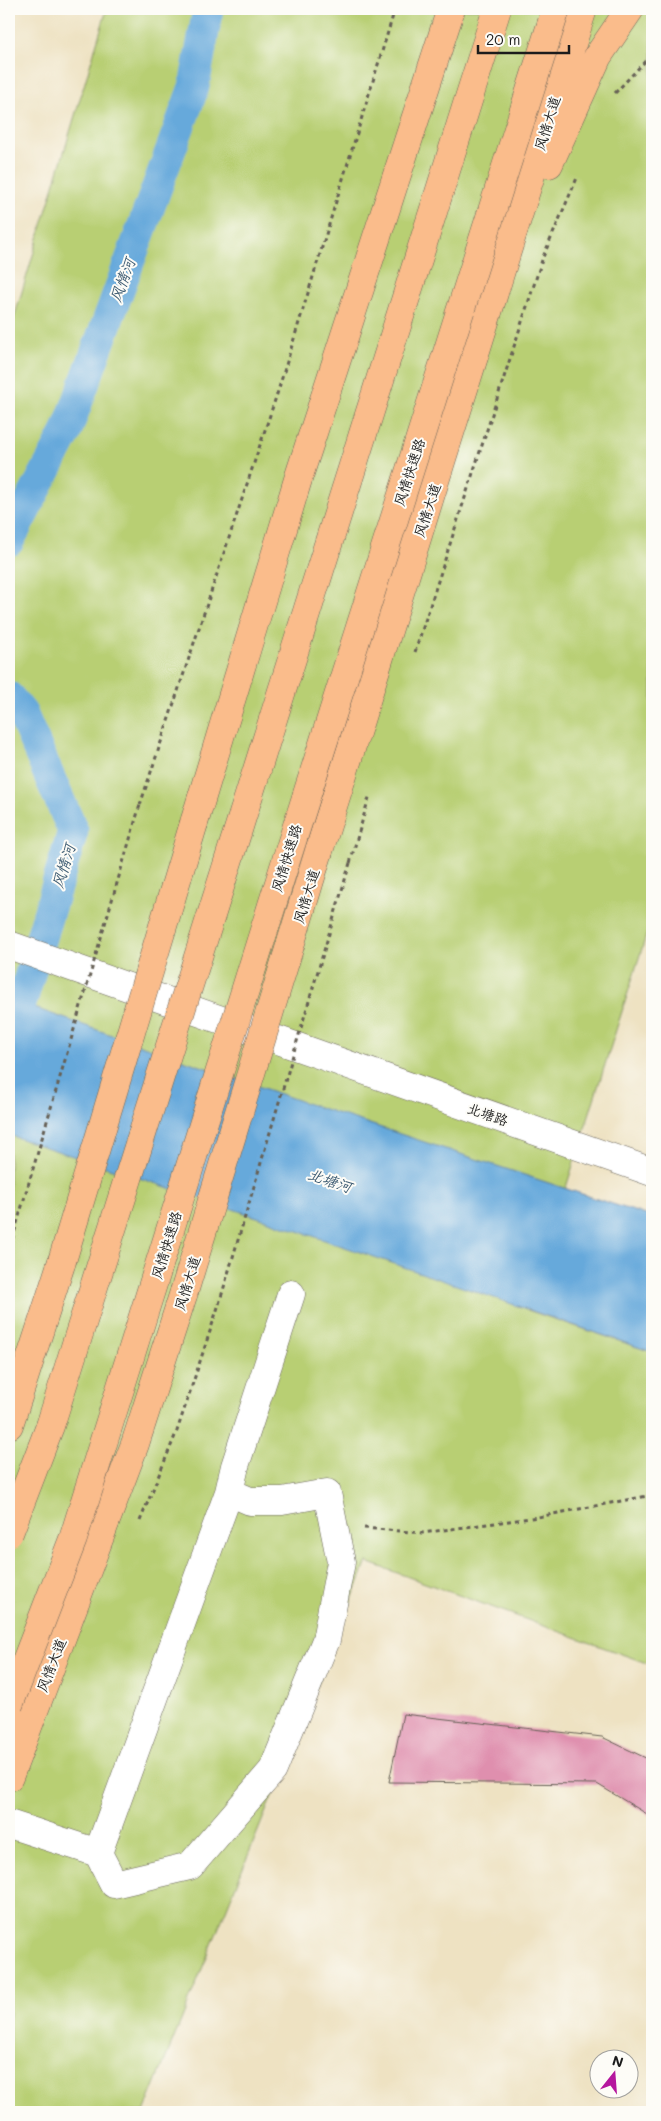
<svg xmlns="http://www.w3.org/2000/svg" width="661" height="2121" viewBox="0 0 661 2121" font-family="Mali,'LXGW WenKai TC',sans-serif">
  <rect width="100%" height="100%" fill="#fdfcf7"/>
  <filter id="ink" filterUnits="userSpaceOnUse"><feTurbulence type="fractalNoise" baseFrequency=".02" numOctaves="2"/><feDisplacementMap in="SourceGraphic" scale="10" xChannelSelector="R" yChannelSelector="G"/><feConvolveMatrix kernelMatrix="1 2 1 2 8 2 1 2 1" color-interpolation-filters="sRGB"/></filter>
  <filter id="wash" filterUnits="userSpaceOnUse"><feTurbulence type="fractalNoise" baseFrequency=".0096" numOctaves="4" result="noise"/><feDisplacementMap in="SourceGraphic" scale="20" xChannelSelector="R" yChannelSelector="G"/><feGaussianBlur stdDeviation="1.12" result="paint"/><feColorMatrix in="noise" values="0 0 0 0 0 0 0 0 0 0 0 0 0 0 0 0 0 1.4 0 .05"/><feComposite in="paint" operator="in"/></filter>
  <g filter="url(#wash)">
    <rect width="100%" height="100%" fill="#eee2c2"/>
    <path fill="#b8cf73" stroke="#6a7648" d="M107 9H652V917L527 1310 652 1352V1665L367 1562 144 2112H9V335Z"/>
    <path fill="#66a9db" stroke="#41627c" d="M9 999 309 1104 652 1217V1352L269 1221 9 1135Z"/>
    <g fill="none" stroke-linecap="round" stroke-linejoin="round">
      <path stroke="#66a9db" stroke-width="31" d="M9 541 66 433 194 87 208 9
        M9 697 22 713 73 831 9 1044"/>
    </g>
    <g id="blocks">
      <path fill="#df8fae" d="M403 1714 602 1737 652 1761V1817L597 1784 389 1782Z"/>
    </g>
  </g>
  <g filter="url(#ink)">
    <use href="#blocks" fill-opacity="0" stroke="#666156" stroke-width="1"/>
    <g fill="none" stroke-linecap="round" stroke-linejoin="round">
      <defs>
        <path id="minor" d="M9 945 652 1172
          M9 1824 98 1853 229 1492 235 1466 291 1294
          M98 1853 114 1884 190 1866 273 1770 326 1640 341 1562 327 1493 282 1501H250L229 1492"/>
        <path id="major" d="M549 164 598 56 630 9
          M194 823 299 476 451 9
          M319 851 583 9
          M9 1425 62 1261
          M9 1777 135 1444 184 1292"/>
      </defs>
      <use href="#minor" stroke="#666156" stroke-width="29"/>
      <use href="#major" stroke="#666156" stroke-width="29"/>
      <path stroke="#666156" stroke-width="3" stroke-dasharray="4 4" stroke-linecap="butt" d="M615 93 652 54
        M415 652 543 257 577 178
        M140 805 278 391 395 9
        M350 863 370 794
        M9 1250 10 1247
        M140 1521 177 1431 219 1304
        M364 1528 422 1533 538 1517 652 1495"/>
      <use href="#minor" stroke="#fff" stroke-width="28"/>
      <use href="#major" stroke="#fabc8b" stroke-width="28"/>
      <defs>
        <path id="major-bridge" d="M62 1261 194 823
          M184 1292 319 851"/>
        <path id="highway-bridge" d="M9 1533 50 1426 497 9
          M9 1705 73 1539 288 854 556 9"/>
      </defs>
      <use href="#major-bridge" stroke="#666156" stroke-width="29" stroke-linecap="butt"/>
      <use href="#highway-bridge" stroke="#666156" stroke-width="29" stroke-linecap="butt"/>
      <path stroke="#666156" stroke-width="3" stroke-dasharray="4 4" stroke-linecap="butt" d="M10 1247 140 805
        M219 1304 350 863"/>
      <use href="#major-bridge" stroke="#fabc8b" stroke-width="28"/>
      <use href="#highway-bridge" stroke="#fabc8b" stroke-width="28"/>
    </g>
  </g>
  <g text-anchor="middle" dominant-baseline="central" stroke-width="4" stroke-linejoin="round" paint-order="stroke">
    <g font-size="14" fill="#1c1c1c" stroke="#fdfcf7">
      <text transform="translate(547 123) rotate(-73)">风情大道</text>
      <text transform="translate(409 472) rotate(-72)">风情快速路</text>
      <text transform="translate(427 510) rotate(-72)">风情大道</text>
      <text transform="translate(286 858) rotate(-73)">风情快速路</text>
      <text transform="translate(306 896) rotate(-73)">风情大道</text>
      <text transform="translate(488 1114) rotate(19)">北塘路</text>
      <text transform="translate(166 1245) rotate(-73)">风情快速路</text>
      <text transform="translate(187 1283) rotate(-73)">风情大道</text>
      <text transform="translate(51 1665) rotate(-69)">风情大道</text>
    </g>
    <g font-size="15" font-style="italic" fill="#3d5b72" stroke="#fdfcf7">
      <text transform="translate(122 280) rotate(-70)">风情河</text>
      <text transform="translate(63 866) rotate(-73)">风情河</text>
      <text transform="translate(330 1180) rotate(19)">北塘河</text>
    </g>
  </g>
  <rect width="661" height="2121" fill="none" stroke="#fdfcf7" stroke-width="30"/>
  <g transform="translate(614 2074) rotate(17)"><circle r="24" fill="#fdfcf7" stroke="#a3a29f"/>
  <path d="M0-4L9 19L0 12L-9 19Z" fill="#b5179e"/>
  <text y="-8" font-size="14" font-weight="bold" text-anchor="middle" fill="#1c1c1c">N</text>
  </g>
  <path d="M478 45v8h91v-8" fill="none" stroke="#1c1c1c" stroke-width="2.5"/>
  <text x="486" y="45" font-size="15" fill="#1c1c1c" stroke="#fdfcf7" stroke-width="4" paint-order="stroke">20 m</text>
</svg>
